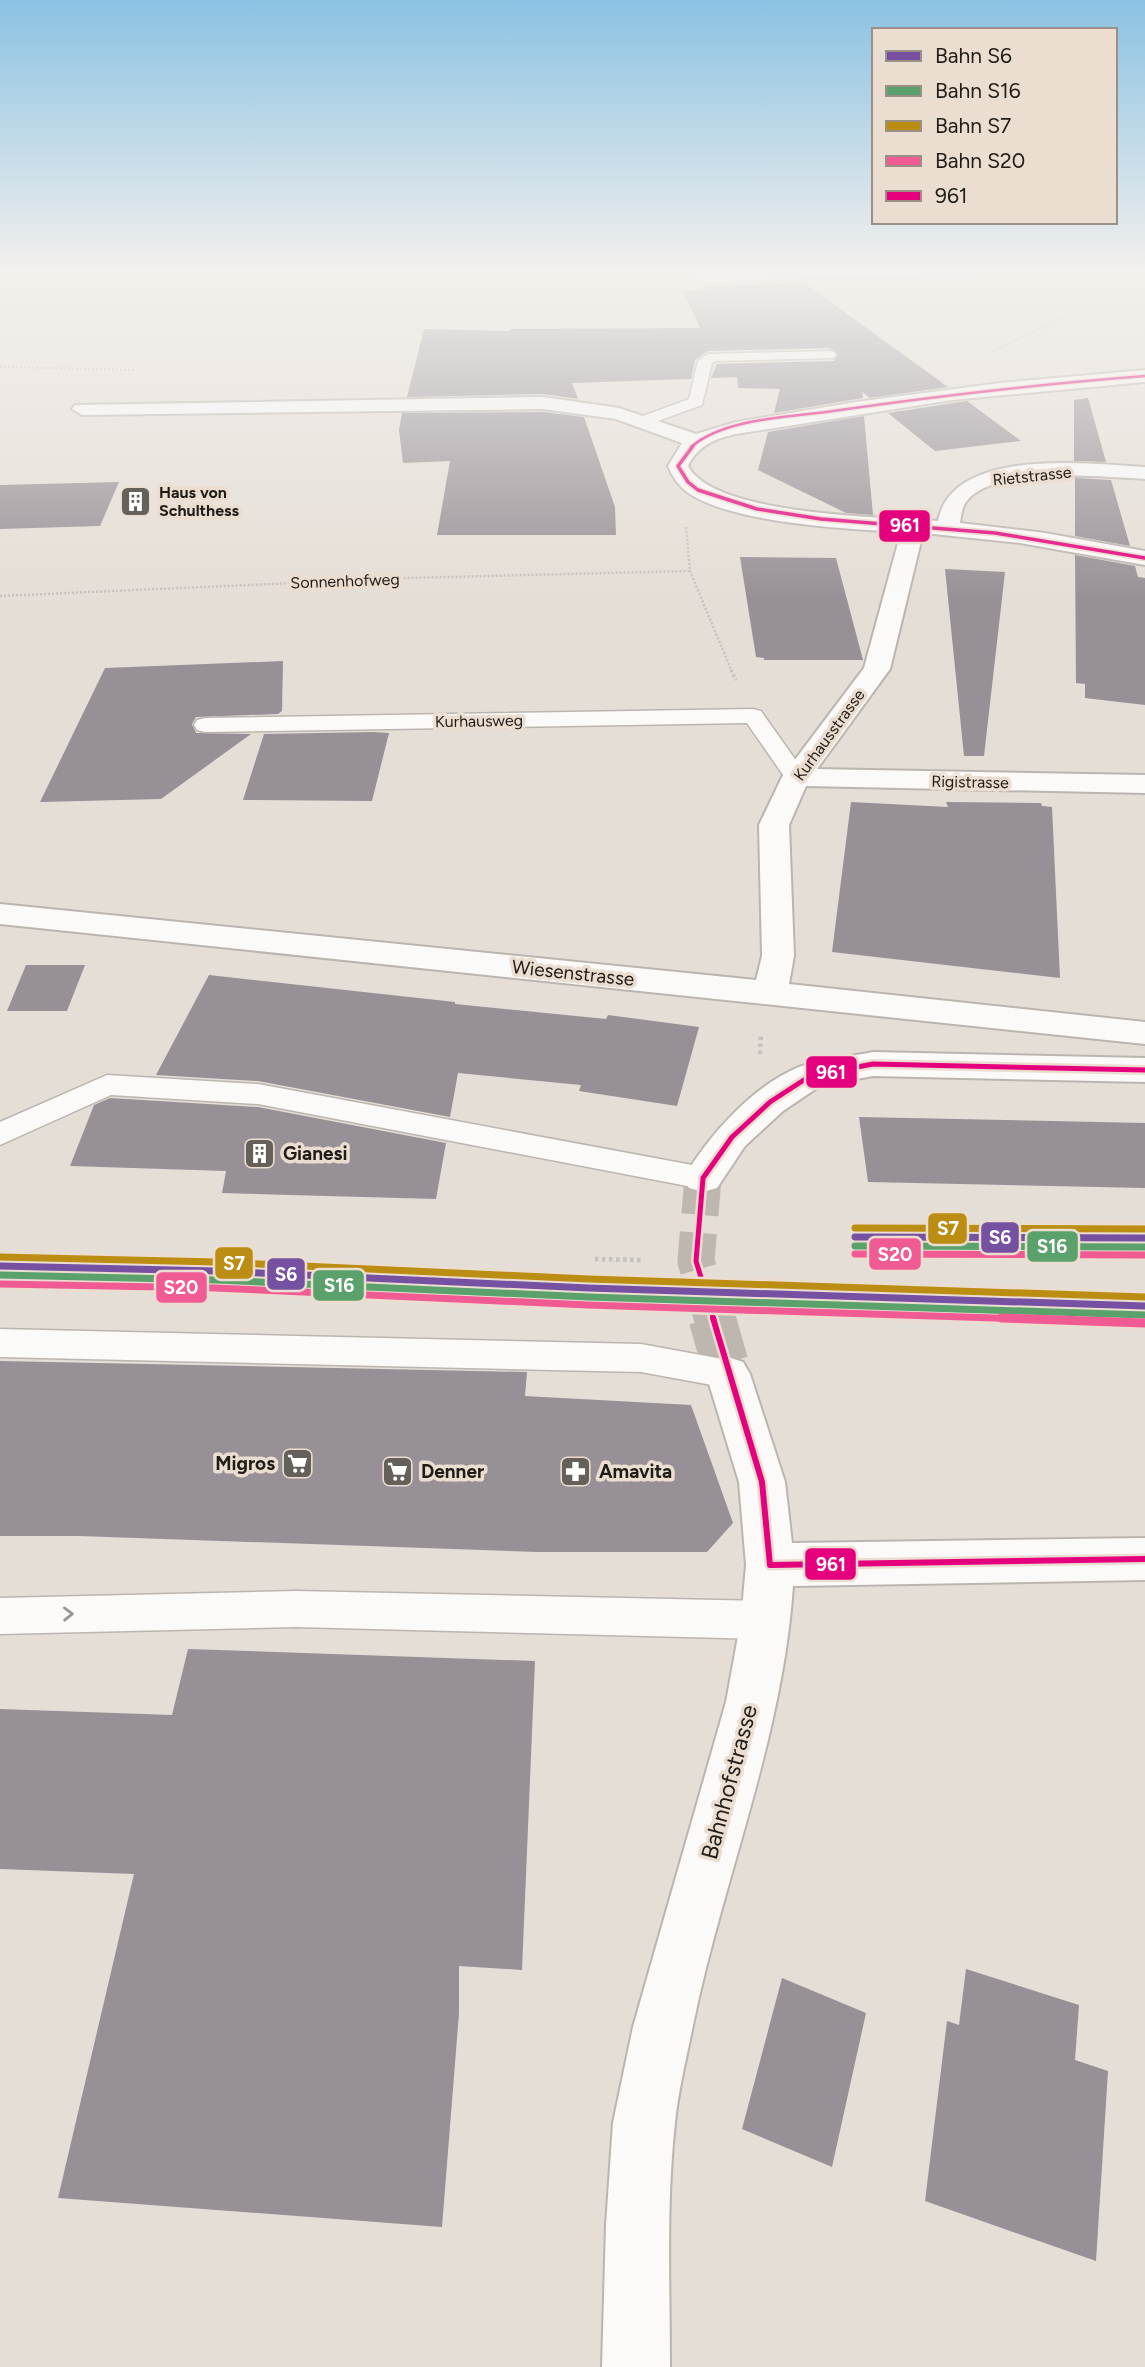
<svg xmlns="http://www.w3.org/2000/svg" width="1145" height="2367" viewBox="0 0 1145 2367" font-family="Figtree,sans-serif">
  <rect width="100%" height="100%" fill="#e5ded6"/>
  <path fill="#979096" d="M775 284H806L948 387 870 398 862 392 863 398 774 413 780 389 738 388 737 377 711 378 717 364 834 361 838 354 829 348 708 351 695 360 691 379 572 383 578 399 543 394 407 397 424 329 510 331V329L700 328 683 291 706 290 704 286Z
    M1088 398 1106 462 1074 461V400Z
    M967 401 1021 441 935 451 888 413Z
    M543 412 584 417 615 507 616 535H437L450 461 403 463 399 430 402 413Z
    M864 416 873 515 846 513 758 470 768 432Z
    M1075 478 1111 480 1130 546 1075 536Z
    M119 482 100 526 0 529V485Z
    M1075 555 1135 566 1138 577 1145 578V705L1085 698V684L1076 683Z
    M740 557 836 558 863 660H764V658L756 657Z
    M945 569 1005 572 984 756H964Z
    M283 661 282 711 278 714 196 717 192 724 196 733 251 734 161 799 40 802 105 668Z
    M374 732 389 733 372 801 243 800 264 734Z
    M851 802 948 807 946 802 1041 803 1042 806 1052 807 1060 978 832 952Z
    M26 965H85L67 1011H7Z
    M209 975 455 1002V1004L606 1019 608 1015 699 1027 677 1106 579 1091 581 1085 458 1073 450 1117 258 1081 156 1075Z
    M110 1098 258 1107 446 1143 436 1199 222 1193 226 1171 70 1166 94 1105Z
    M859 1117 1145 1123V1188L868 1182Z
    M0 1361 527 1372 525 1396 691 1405 733 1523 707 1552H537L79 1536H0Z
    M188 1649 535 1661 522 1970 459 1966V2013L442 2227 58 2198 134 1874 0 1869V1709L172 1715Z
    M966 1969 1079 2005 1075 2060 1108 2071 1096 2261 925 2201 947 2021 959 2025Z
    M782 1978 866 2013 832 2167 742 2129Z"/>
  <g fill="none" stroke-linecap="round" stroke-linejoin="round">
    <path stroke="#beb7b0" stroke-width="37" stroke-dasharray="37 18" stroke-linecap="butt" d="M703 1178 696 1261 713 1320"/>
    <path stroke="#beb7b0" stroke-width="47" stroke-dasharray="47 24" stroke-linecap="butt" d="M712 1318 728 1374"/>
    <defs>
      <path id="lane" d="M829 351 834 352 836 355 834 358 716 361 712 363 702 405 641 427 633 422 635 419 689 399 698 361 708 354Z
        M753 709 761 711 804 772 808 777 804 782H788L747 723 205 732 197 730 194 725 197 720 205 718Z
        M107 1075 258 1084 703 1167 714 1170 719 1178 714 1186 703 1189 258 1104 111 1095 0 1145V1122Z
        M0 1329 641 1344 728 1360 740 1364 746 1374 740 1384 728 1388 641 1372 0 1357Z
        M296 1591 766 1601 780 1607 786 1620 780 1633 766 1639 296 1627 0 1634V1598Z"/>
      <path id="street" d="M764 270H1139L1131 275 838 277 700 282 692 277 700 272Z
        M1145 370V382L952 400 736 434C716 438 697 446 688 466 714 516 885 517 938 521 952 446 1089 464 1145 467V479C1105 477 992 465 966 502 962 507 961 516 960 523L1045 533 1145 551V565L1020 543 923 533 890 669 817 769 1145 775V793L806 786 789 825 794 956 789 984 1145 1022V1044L0 924V904L756 980 762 956 759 825 782 777 864 668 901 532C847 529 730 523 687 492 678 485 672 476 668 466L682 443 616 419 543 409 82 415 72 409 75 405 543 397 619 408 696 434 736 422 856 402 1000 383Z
        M873 1052 1145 1058V1082L873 1076 820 1086 783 1111 745 1146 717 1188 703 1192 689 1188 684 1178C707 1137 754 1085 799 1067 821 1058 849 1057 873 1052Z
        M728 1357 743 1362 750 1374 785 1482 792 1543 1145 1538V1580L793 1586C783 1738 722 1881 692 2030 686 2060 678 2092 675 2123 666 2204 670 2286 670 2367H602L606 2225 613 2123 633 2027 726 1702 741 1620 746 1565 739 1482 706 1374 713 1362Z"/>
    </defs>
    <use href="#lane" stroke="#bbb5af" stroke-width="3"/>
    <use href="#street" stroke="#bbb5af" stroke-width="4"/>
    <path stroke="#c4c1bf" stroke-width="2" stroke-dasharray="2 2" stroke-linecap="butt" d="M992 351 1061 319 1065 315 1064 305
      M0 367 135 370"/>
    <path stroke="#c4c1bf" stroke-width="2.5" stroke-dasharray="2 2" stroke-linecap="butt" d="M686 527 690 571 732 672
      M0 596 406 578 690 571"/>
    <path stroke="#c4c1bf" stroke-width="3.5" stroke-dasharray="2.5 2.5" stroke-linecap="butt" d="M731 670 736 680"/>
    <path stroke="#c4c1bf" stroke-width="4.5" stroke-dasharray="3.5 3.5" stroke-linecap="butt" d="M760 1054 761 1034
      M595 1259 642 1260"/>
    <use href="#lane" fill="#fbfaf9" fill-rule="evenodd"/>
    <use href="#street" fill="#fbfaf9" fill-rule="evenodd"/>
    <defs>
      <path id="bus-1-far3" d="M691 447C724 418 791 417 833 411 937 396 1041 384 1145 376"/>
      <path id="bus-1-far2" d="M693 446 678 466 688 482 698 490 757 509 821 519 995 533 1145 558"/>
      <path id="bus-1-far1" d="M714 1320 696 1261 703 1178 732 1137 770 1102 810 1076 873 1064 1145 1070"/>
      <path id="bus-1" d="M713 1318 762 1482 770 1565 1145 1559"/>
    </defs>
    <use href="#bus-1-far3" stroke="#ebded0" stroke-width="5"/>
    <use href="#bus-1-far2" stroke="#ebded0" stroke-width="7"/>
    <use href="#bus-1-far1" stroke="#ebded0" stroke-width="10"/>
    <use href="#bus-1" stroke="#ebded0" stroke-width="11"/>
    <use href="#bus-1-far3" stroke="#e5007d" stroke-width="2.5"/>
    <use href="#bus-1-far2" stroke="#e5007d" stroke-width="3.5"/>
    <use href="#bus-1-far1" stroke="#e5007d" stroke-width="5"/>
    <use href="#bus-1" stroke="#e5007d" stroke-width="6"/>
    <defs>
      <path id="rail-1" d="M855 1237 1145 1238
        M0 1266 216 1271 589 1288 1145 1306"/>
      <path id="rail-2" d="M855 1246 1145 1247
        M0 1275 216 1280 589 1297 1145 1315"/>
      <path id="rail-3" d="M855 1228 1145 1229
        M0 1257 216 1262 589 1279 1145 1297"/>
      <path id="rail-4-far1" d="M855 1254 1145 1255
        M0 1284 215 1288 588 1305 1055 1320"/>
      <path id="rail-4" d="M1001 1318 1144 1323"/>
    </defs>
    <use href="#rail-1" stroke="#ebded0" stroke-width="12"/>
    <use href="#rail-2" stroke="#ebded0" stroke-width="12"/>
    <use href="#rail-3" stroke="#ebded0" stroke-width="12"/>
    <use href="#rail-4-far1" stroke="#ebded0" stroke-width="12"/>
    <use href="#rail-4" stroke="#ebded0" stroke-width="14"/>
    <use href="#rail-1" stroke="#7751a1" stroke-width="7"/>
    <use href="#rail-2" stroke="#5aa16b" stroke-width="7"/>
    <use href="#rail-3" stroke="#bb8d12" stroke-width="7"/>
    <use href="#rail-4-far1" stroke="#f05b94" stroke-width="7"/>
    <use href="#rail-4" stroke="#f05b94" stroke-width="9"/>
  </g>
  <defs><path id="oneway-chevron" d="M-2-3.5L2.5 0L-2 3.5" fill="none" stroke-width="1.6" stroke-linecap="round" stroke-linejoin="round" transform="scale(1.75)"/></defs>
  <use stroke="#989693" href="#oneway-chevron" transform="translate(68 1614) rotate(-1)"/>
  <linearGradient id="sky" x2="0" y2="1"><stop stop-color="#8bc2e3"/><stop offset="0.45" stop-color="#f3f0ed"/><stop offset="1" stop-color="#f3f0ed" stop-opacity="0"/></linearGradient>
  <rect width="1145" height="601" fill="url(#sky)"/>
  <defs>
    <symbol id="building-square" viewBox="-11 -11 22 22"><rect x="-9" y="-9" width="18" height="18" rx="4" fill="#65605a" stroke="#ebded0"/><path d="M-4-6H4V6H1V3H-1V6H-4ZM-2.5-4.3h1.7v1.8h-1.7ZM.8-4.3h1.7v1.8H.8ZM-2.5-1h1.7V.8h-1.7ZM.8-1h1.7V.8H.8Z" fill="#fff"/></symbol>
    <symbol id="supermarket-square" viewBox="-11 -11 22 22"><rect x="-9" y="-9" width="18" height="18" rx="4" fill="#65605a" stroke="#ebded0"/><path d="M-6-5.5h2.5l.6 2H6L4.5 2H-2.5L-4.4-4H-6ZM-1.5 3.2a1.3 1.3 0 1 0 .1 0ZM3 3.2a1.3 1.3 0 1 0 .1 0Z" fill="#fff"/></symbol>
    <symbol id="pharmacy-square" viewBox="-11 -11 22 22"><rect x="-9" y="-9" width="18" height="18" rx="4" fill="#65605a" stroke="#ebded0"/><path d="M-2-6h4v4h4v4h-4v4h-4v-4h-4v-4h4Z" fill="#fff"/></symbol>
  </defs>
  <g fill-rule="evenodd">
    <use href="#building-square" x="118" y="484" width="35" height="35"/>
    <use href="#building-square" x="242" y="1136" width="35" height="35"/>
    <use href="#supermarket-square" x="280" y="1446" width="35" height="35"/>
    <use href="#supermarket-square" x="380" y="1454" width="35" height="35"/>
    <use href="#pharmacy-square" x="558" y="1454" width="35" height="35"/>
  </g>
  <g text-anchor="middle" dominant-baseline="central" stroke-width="7" stroke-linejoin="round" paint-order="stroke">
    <g font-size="16" fill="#201c17" stroke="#ebded0">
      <text transform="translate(1032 476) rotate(-6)">Rietstrasse</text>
      <text transform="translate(345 581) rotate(-2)">Sonnenhofweg</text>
      <text transform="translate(479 721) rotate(-1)">Kurhausweg</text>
      <text transform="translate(829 735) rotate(-54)">Kurhausstrasse</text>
      <text transform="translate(970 782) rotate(1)">Rigistrasse</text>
    </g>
    <g font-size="16" font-weight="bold" fill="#201c17" stroke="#ebded0" text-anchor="start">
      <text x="159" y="492">Haus von<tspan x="159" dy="18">Schulthess</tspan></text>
    </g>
    <g font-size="19" fill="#201c17" stroke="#ebded0">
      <text transform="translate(573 973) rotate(6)">Wiesenstrasse</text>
    </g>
    <g font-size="19" font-weight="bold" fill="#201c17" stroke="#ebded0" text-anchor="start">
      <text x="283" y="1153">Gianesi</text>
      <text x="275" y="1463" text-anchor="end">Migros</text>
      <text x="421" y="1471">Denner</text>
      <text x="599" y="1471">Amavita</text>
    </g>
    <g font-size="23" fill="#201c17" stroke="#ebded0">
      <text transform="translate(729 1782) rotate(-75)">Bahnhofstrasse</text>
    </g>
  </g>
  <g stroke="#ebded0" stroke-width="2.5">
    <rect x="878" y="509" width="53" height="34" rx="7" fill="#e5007d"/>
    <rect x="805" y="1055" width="53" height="34" rx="7" fill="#e5007d"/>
    <rect x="927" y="1212" width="41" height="33" rx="7" fill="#bb8d12"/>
    <rect x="980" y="1221" width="40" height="33" rx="7" fill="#7751a1"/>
    <rect x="1026" y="1230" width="53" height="33" rx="7" fill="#5aa16b"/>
    <rect x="868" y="1237" width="54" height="34" rx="7" fill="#f05b94"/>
    <rect x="214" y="1246" width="40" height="34" rx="7" fill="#bb8d12"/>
    <rect x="266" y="1257" width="40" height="34" rx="7" fill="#7751a1"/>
    <rect x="312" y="1269" width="53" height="33" rx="7" fill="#5aa16b"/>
    <rect x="155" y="1271" width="53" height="33" rx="7" fill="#f05b94"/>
    <rect x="804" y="1547" width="53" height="34" rx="7" fill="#e5007d"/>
  </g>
  <g font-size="19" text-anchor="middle" font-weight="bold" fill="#fff">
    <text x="905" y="532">961</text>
    <text x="831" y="1079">961</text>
    <text x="948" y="1235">S7</text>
    <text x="1000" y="1244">S6</text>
    <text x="1052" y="1253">S16</text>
    <text x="895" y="1261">S20</text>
    <text x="234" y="1270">S7</text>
    <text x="286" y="1281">S6</text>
    <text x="339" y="1292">S16</text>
    <text x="181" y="1294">S20</text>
    <text x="831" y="1571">961</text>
  </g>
  <rect x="872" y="28" width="245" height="196" fill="#ebded0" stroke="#9a9086" stroke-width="2"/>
  <rect x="886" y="51" width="35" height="10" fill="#7751a1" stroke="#9a9086" stroke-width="2"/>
  <text x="935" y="63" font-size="21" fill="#201c17">Bahn S6</text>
  <rect x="886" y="86" width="35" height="10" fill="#5aa16b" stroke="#9a9086" stroke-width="2"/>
  <text x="935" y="98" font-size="21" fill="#201c17">Bahn S16</text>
  <rect x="886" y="121" width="35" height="10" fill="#bb8d12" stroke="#9a9086" stroke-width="2"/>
  <text x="935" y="133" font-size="21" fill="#201c17">Bahn S7</text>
  <rect x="886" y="156" width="35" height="10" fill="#f05b94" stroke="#9a9086" stroke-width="2"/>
  <text x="935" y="168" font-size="21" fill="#201c17">Bahn S20</text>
  <rect x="886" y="191" width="35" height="10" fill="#e5007d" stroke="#9a9086" stroke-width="2"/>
  <text x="935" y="203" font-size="21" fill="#201c17">961</text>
</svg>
